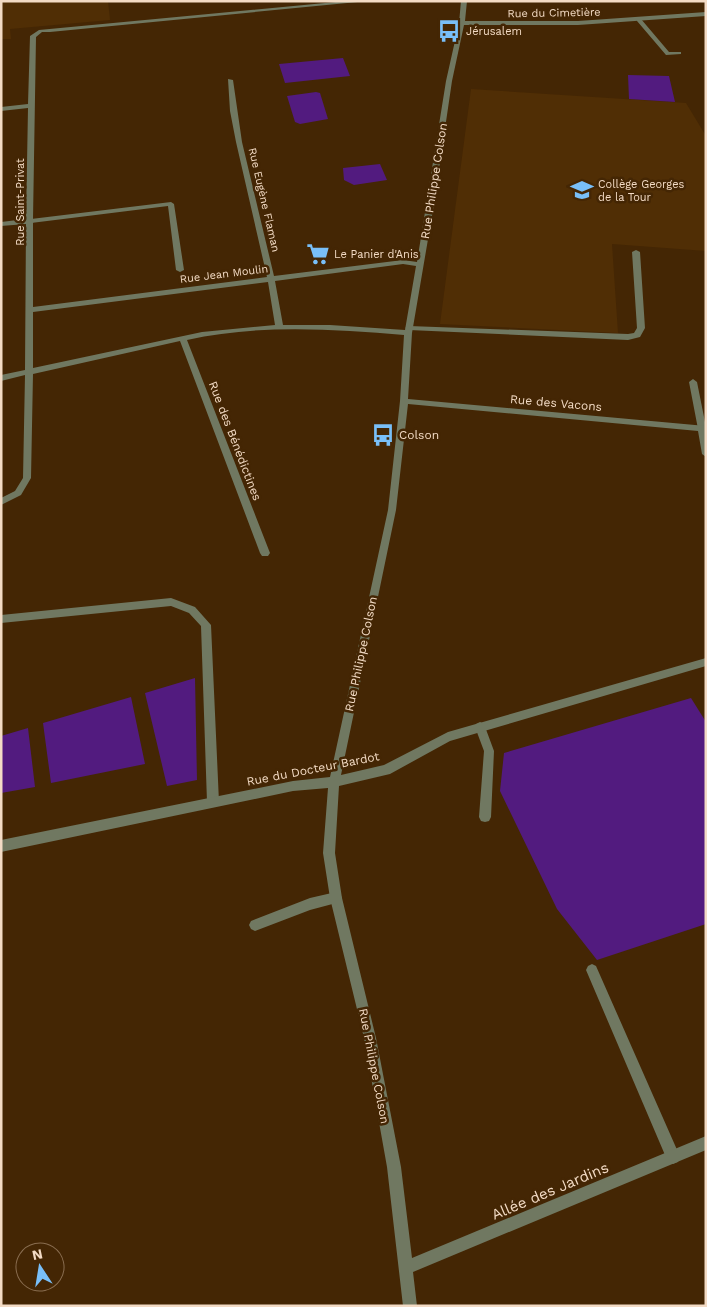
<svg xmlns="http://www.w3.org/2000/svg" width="707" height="1307" viewBox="0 0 707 1307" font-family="'Work Sans',sans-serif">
  <rect width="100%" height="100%" fill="#442604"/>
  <path fill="#502e05" d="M1 1H108L110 20 10 29 11 39H1Z
    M471 89 686 103 706 136V251L612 244 618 333 440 324Z"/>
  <path fill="#521b7f" d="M343 58 350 76 285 83 279 64Z
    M628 75 669 76 675 102 629 99Z
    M316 92 320 93 328 119 300 124 295 122 287 96Z
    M380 164 387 180 354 185 344 180 343 168Z
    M195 678 197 780 167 786 145 693Z
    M131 697 145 764 51 783 43 723Z
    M691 698 706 722V924L597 960 557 909 500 791 504 753Z
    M28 728 35 787 1 793V736Z"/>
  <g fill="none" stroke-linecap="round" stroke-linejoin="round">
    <path fill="#707861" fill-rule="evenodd" d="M637 19H641L669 52H681V54L666 55 637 21Z
      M171 202 174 204 184 270 180 272 176 270 168 206 31 223 28 221 31 219Z
      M636 250 640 252 645 328 640 337 628 340 409 330 405 328 409 326 628 334 634 333 637 328 632 252Z
      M693 379 697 382 706 427 705 431 702 432 698 429 689 382Z
      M171 598 195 607 211 625 219 802 217 806 213 807 209 806 207 802 201 626 189 613 171 606 1 623V615Z
      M480 722 484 724 494 751 491 817 489 821 485 822 481 821 479 817 484 751 475 727 476 724Z
      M336 892 340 894 342 898 340 902 310 910 255 931 251 929 249 925 251 921 310 898Z
      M592 964 596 966 678 1152 680 1157 678 1162 673 1164 668 1162 586 970 588 966Z"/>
    <path fill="#707861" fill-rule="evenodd" d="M346 1H368L50 32H42L36 37 33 219 34 221 33 223V307L267 277 236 142 230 111 228 79 233 80 242 142 274 276 403 260 417 262 446 81 459 23 461 1H467L465 21H578L706 12V16L578 25H464L452 81 433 210 412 333 408 399 706 426V457L702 454 698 431 408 404 396 510 341 775 384 765 448 732 706 658V666L450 741 390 774 339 786 335 853 342 898 376 1038 401 1167 412 1258 706 1136V1150L413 1272 417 1306H403L387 1167 364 1038 330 898 323 853 328 788 293 791 1 852V840L293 781 330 777 388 510 400 401 404 335C332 329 258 324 187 340L270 553 268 556H262L260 553 180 341 33 374 31 478 21 495 1 505V498L15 491 23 478 25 375 1 381V375L25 370 26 224 1 226V222L26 219 28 108 1 111V107L28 104 30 36 39 30ZM403 264 416 266 405 330 330 325H283L275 281ZM268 282 275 325 202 332 33 368V312Z"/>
  </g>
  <defs>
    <symbol id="bus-bare" viewBox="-9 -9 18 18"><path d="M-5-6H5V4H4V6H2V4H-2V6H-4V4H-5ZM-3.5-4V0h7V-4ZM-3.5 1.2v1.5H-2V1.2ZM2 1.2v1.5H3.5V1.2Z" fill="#79bff8" stroke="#442604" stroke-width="2.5" paint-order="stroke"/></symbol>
    <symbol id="school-bare" viewBox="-9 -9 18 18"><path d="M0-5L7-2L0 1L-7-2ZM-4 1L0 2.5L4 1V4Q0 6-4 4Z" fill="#79bff8" stroke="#442604" stroke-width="2.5" paint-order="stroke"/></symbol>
    <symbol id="supermarket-bare" viewBox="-9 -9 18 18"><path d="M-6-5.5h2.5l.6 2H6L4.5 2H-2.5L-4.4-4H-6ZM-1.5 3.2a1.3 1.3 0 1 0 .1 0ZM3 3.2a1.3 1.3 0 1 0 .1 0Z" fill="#79bff8" stroke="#442604" stroke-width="2.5" paint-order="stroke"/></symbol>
  </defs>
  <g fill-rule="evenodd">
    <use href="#bus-bare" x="433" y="15" width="32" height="32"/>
    <use href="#school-bare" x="566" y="174" width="32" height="32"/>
    <use href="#supermarket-bare" x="302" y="238" width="32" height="32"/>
    <use href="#bus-bare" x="367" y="419" width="32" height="32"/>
  </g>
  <g text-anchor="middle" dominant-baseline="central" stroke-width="5" stroke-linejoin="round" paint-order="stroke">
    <g font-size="11" fill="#f3dbc5" stroke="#442604">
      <text transform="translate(554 13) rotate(-1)">Rue du Cimetière</text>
      <text transform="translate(264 200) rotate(77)">Rue Eugène Flaman</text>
      <text transform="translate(20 202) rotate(-90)">Rue Saint-Privat</text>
      <text transform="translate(224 274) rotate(-7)">Rue Jean Moulin</text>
    </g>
    <g font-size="11" fill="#f3dbc5" stroke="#442604" text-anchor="start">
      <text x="466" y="31">Jérusalem</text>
      <text x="598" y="184">Collège Georges<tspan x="598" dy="13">de la Tour</tspan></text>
      <text x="334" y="254">Le Panier d'Anis</text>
    </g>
    <g font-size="12" fill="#f3dbc5" stroke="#442604">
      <text transform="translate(434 181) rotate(-81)">Rue Philippe Colson</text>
      <text transform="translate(556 403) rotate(5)">Rue des Vacons</text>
      <text transform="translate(235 441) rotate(69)">Rue des Bénédictines</text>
      <text transform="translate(361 654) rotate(-78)">Rue Philippe Colson</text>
      <text transform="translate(313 769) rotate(-11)">Rue du Docteur Bardot</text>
      <text transform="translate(374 1066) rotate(79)">Rue Philippe Colson</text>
    </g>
    <g font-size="12" fill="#f3dbc5" stroke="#442604" text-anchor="start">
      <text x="399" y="435">Colson</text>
    </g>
    <g font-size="15" fill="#f3dbc5" stroke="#442604">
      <text transform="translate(550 1191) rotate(-23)">Allée des Jardins</text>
    </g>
  </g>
  <rect width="707" height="1307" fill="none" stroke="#f3dbc5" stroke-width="5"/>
  <g transform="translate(40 1267) rotate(348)"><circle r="24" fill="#442604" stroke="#8a6e51"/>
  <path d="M0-4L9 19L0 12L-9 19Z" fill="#79bff8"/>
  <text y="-8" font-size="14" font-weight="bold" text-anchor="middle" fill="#f3dbc5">N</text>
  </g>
</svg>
